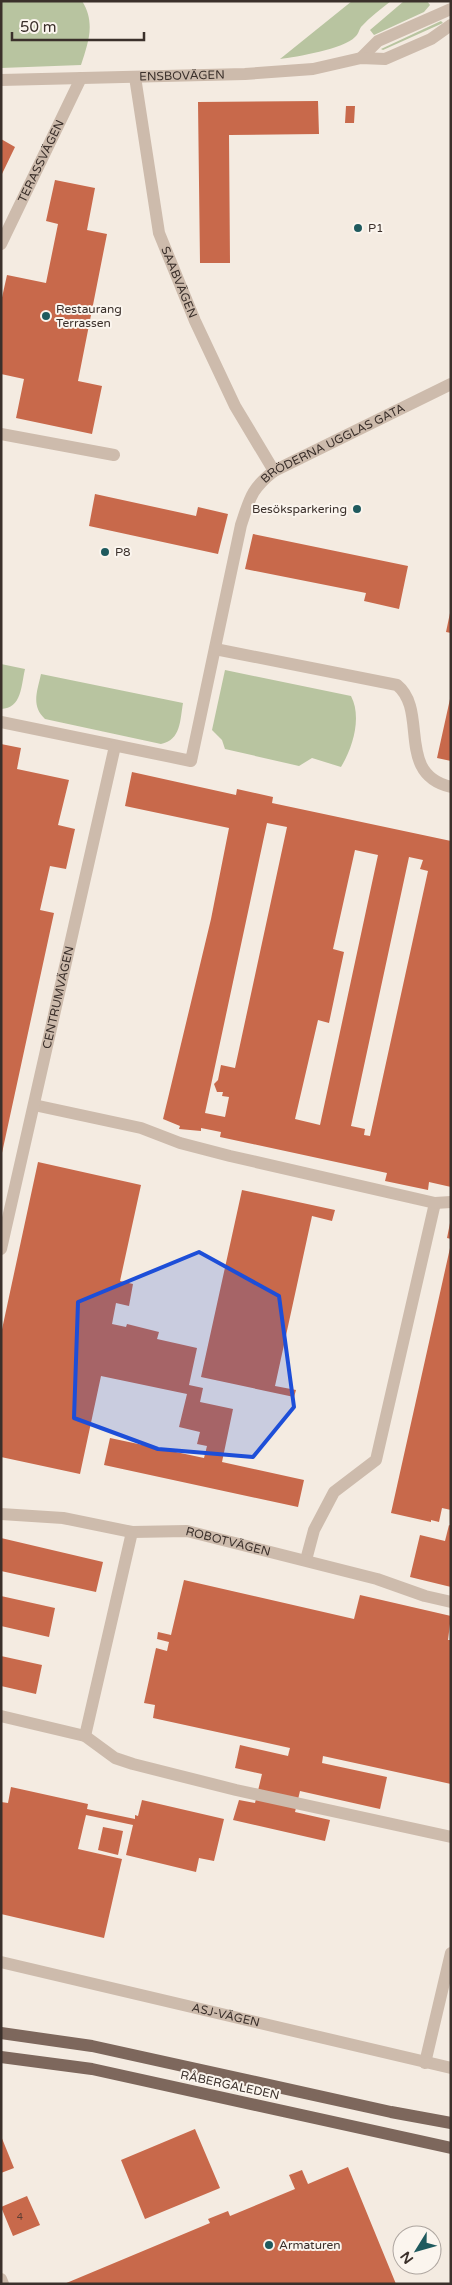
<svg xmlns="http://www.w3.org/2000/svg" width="452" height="2285" viewBox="0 0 452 2285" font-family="'Varela Round',sans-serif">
  <rect width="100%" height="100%" fill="#f4ebe1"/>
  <path fill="#b8c4a0" d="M1 1H82C96 23 88 43 81 65L1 68Z
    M352 1H391C381 9 370 17 361 27 359 30 358 35 355 37 344 49 296 57 280 59Z
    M404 1H427L430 5 424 12 374 35 370 30Z
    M441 21 443 23 383 50 381 49Z
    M1 664 25 669C21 686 22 708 1 709Z
    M225 670 351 696C362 717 353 747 341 767L312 758 299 766 225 749 222 740 212 730Z
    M41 674 183 703C180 720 181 740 161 744L45 719C31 706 37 692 41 674Z"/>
  <path fill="#c8694b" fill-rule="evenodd" d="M318 101 319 134 229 135 230 263H200L198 102Z
    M346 106H355L354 123H345Z
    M1 139 15 147 1 176Z
    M55 180 95 188 87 230 107 234 78 381 102 386 92 434 16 418 24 379 1 374V302L7 275 46 283 58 224 46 221Z
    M95 494 196 516 198 507 228 514 218 554 89 526Z
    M253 534 408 566 399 609 364 601 366 593 245 569Z
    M450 613H451V633L446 632Z
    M450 699H451V761L437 758Z
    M1 744 21 748 17 769 69 780 58 825 75 829 66 869 50 866 40 910 54 913 2 1153Z
    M132 772 236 795 237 789 273 797 272 803 451 841V1187L429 1182 428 1190 385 1181 387 1173 220 1137 221 1132 201 1128V1131L179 1129 180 1126 163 1119 211 919 229 828 125 806ZM267 823 287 827 235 1068 221 1065 218 1080 214 1084 217 1092H223L222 1096 229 1097 225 1117 205 1113ZM355 850 378 855 320 1125 295 1119 318 1020 329 1023 344 952 333 949ZM409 857 423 860 420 869 428 871 370 1136 364 1135 365 1129 351 1126Z
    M38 1162 141 1185 120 1281 133 1284 129 1306 116 1303 112 1324 126 1327 127 1324 159 1332 157 1339 197 1348 189 1385 203 1388 200 1402 233 1409 222 1462 304 1480 298 1507 104 1465 110 1438 204 1458 207 1446 197 1444 200 1432 179 1427 187 1394 101 1376 80 1474 1 1457V1334Z
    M242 1190 335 1210 332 1221 312 1216 275 1386 296 1390 294 1397 201 1377Z
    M450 1223H451V1239L447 1238Z
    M450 1248 451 1510 442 1508 439 1522 431 1520V1522L391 1513Z
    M449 1525 451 1526V1587L410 1577 420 1535 445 1541Z
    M1 1538 103 1562 96 1592 1 1571Z
    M184 1580 354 1619 360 1595 451 1616 448 1640H451V1784L323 1756 322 1763 387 1777 380 1809 300 1791 295 1812 330 1820 325 1841 233 1820 239 1800 255 1803 262 1774 235 1768 240 1745 288 1756 290 1748 153 1718 155 1705 144 1703 156 1648 167 1651 169 1642 157 1639 158 1632 171 1635Z
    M1 1596 55 1608 49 1637 1 1626Z
    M1 1656 42 1665 36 1694 1 1686Z
    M11 1787 88 1804 87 1809 135 1819V1815L138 1816 142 1800 224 1819 214 1861 199 1858 196 1872 126 1855 133 1825 86 1815 78 1849 122 1859 104 1938 1 1914V1802L8 1803Z
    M103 1827 123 1831 118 1855 98 1850Z
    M195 2129 220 2188 145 2219 121 2160Z
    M1 2136 14 2168 1 2173Z
    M348 2167 396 2284H64L210 2223 208 2219 228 2211 230 2216 295 2189 289 2175 302 2170 308 2184Z
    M27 2196 40 2225 13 2236 1 2207Z"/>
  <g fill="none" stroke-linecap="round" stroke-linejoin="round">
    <g stroke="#cdbbac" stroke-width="12">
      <path d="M361 58 378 41 451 9"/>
      <path id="s1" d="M135 77 159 233 195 321 235 406 274 471"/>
      <path id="s2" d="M1 80 245 74 313 69 361 58 385 59 431 39 451 25"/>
      <path id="s3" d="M1 244 81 78"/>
      <path d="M1 434 114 455"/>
      <path d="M215 649 397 685C429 711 395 774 451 787"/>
      <path id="s4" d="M1 722 191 761 241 525C250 498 251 489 274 471L451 384"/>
      <path d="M34 1105 141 1128 180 1143 230 1156 435 1203 376 1460 334 1492 314 1530 306 1560"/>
      <path d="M435 1203 451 1202"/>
      <path id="s5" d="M1 1249 115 746"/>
      <path id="s6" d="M1 1514 63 1518 132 1532 187 1531 377 1579 425 1596 451 1602"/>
      <path d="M1 1716 85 1736 115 1758 133 1764 236 1790 451 1837"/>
      <path d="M85 1736 132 1532"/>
      <path id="s7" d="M1 1962 451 2068"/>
      <path d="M425 2063 451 1953"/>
      <path d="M1 2279 3 2284"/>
    </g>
    <path stroke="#7d675c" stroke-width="12" d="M1 2033 92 2046 391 2112 451 2123
      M1 2057 92 2069 451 2148"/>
  </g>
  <path fill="#1d4ed8" fill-opacity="0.2" stroke="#1d4ed8" stroke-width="4" stroke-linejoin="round" d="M199 1252 279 1296 294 1407 253 1457 158 1449 74 1418 78 1302Z"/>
  <g fill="#1f5a5e" stroke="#fbf5ee" stroke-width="2">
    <circle cx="358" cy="228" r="5"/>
    <circle cx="46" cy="316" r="5"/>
    <circle cx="357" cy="509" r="5"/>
    <circle cx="105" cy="552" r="5"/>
    <circle cx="269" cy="2245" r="5"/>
  </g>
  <g text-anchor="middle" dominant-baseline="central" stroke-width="4" stroke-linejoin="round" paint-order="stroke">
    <g font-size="10" fill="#5e3e33">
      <text x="20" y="2217">4</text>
    </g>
    <g font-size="12" fill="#3b302b" stroke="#fbf5ee">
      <text stroke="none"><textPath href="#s2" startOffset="181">ENSBOVÄGEN</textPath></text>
      <text stroke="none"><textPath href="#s3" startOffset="92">TERASSVÄGEN</textPath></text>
      <text stroke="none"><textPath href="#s1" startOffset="211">SAABVÄGEN</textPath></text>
      <text stroke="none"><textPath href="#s4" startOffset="565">BRÖDERNA UGGLAS GATA</textPath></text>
      <text stroke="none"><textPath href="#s5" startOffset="258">CENTRUMVÄGEN</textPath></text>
      <text stroke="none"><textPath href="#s6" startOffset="230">ROBOTVÄGEN</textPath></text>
      <text stroke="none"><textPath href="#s7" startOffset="231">ASJ-VÄGEN</textPath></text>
      <text transform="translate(230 2085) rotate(12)">RÅBERGALEDEN</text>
    </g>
    <g font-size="12" fill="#3b302b" stroke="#fbf5ee" text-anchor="start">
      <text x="368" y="228">P1</text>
      <text x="56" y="309">Restaurang<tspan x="56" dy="14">Terrassen</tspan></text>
      <text x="347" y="509" text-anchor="end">Besöksparkering</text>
      <text x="115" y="552">P8</text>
      <text x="279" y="2245">Armaturen</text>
    </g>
  </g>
  <rect width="452" height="2285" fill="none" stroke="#3b302b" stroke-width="5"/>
  <g transform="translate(417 2250) rotate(233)"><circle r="24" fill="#fbf5ee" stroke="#aea6a0"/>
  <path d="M0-4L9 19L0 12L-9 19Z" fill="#1f5a5e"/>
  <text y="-8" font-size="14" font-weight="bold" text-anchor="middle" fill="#3b302b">N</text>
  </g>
  <path d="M12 32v8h132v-8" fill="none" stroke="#3b302b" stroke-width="2.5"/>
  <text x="20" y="32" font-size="15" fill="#3b302b" stroke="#fbf5ee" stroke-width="4" paint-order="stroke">50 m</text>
</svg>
